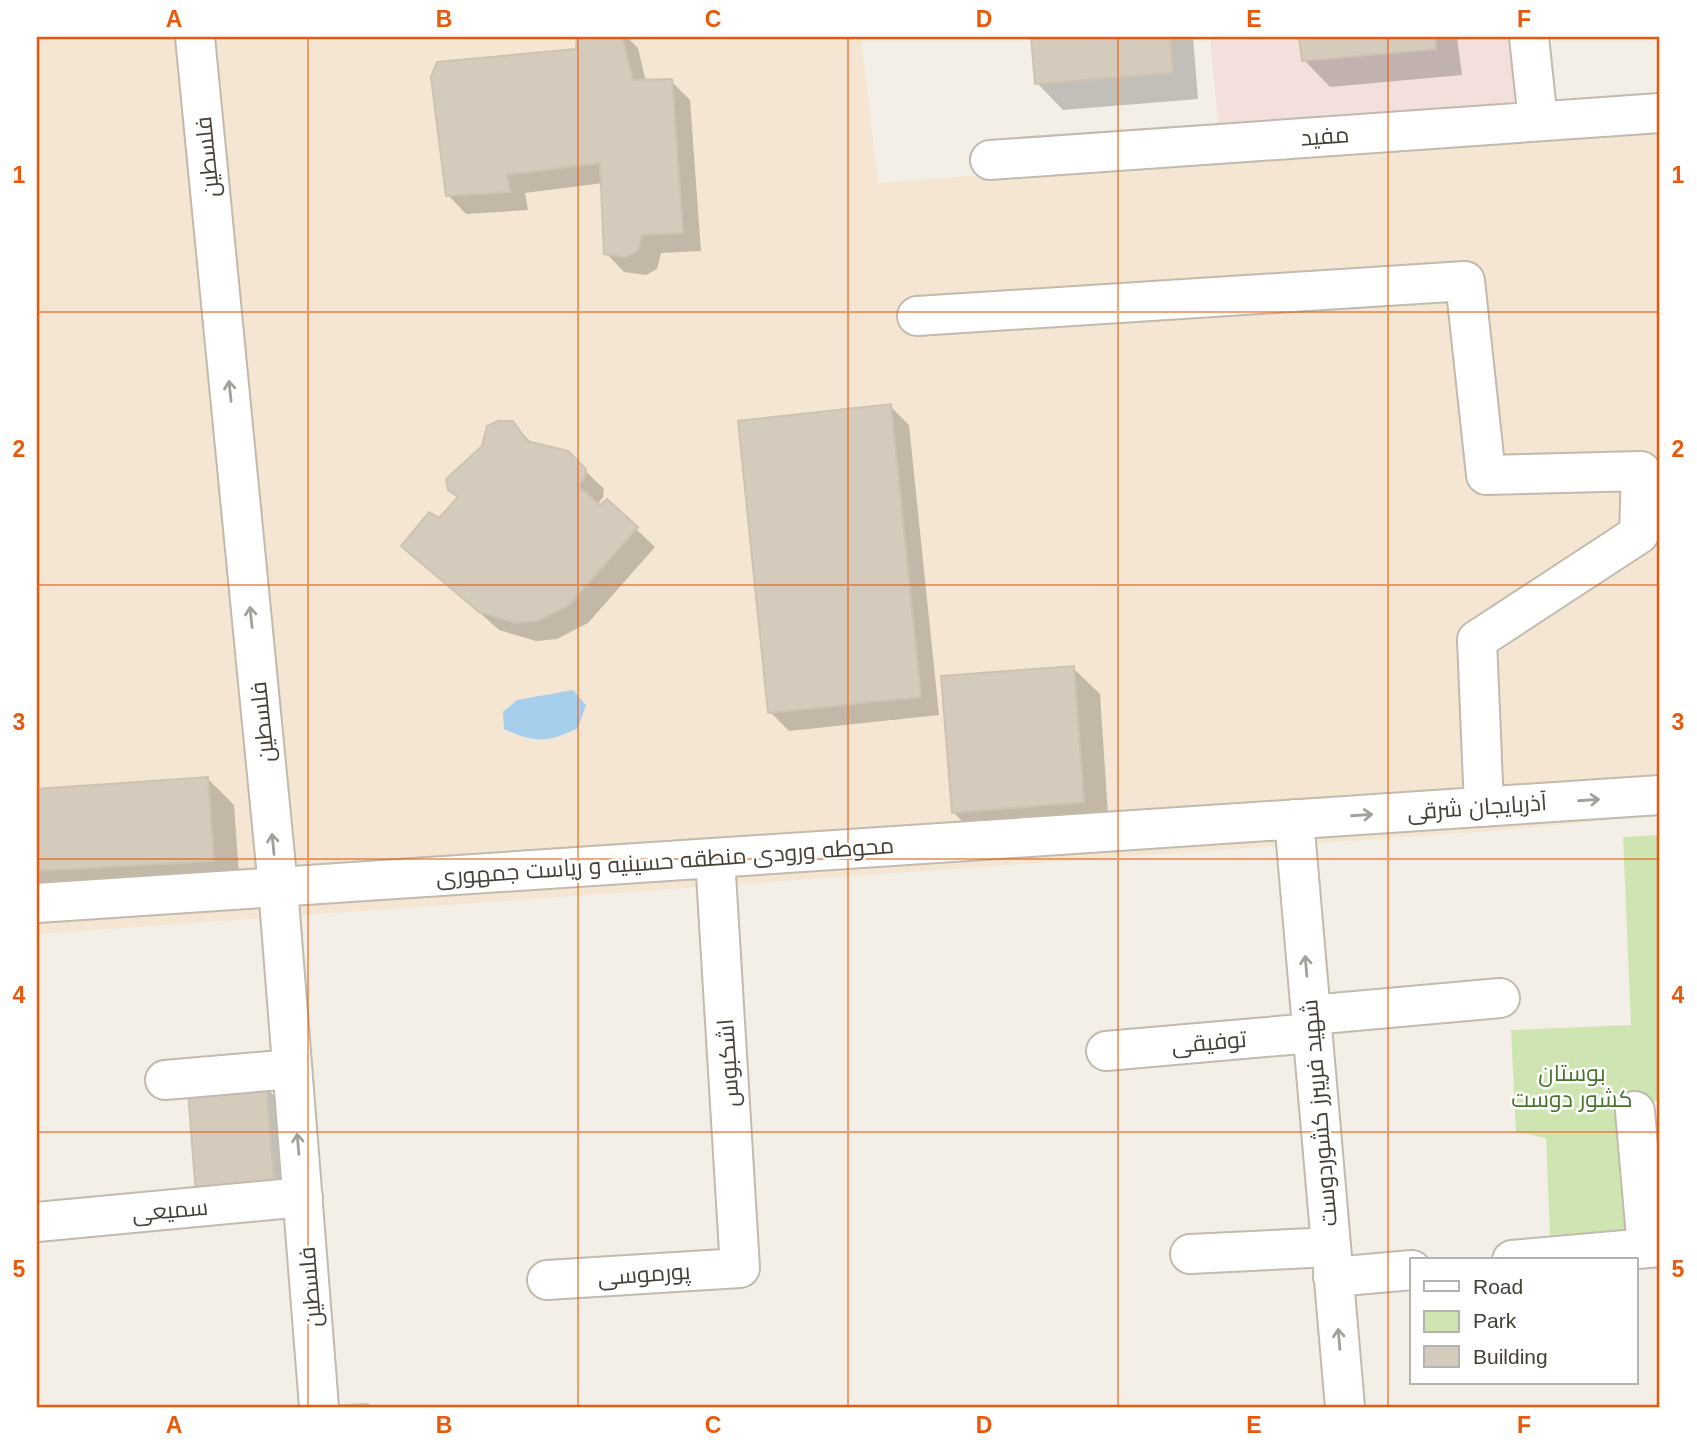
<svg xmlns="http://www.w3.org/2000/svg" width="1697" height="1444" viewBox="0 0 1697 1444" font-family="Helvetica,Cairo,sans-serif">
  <rect width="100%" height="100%" fill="#f3efe7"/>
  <path fill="#f4e6d3" d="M37 37H861L878 183 1660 123V815L1516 829 37 934Z"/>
  <path fill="#f3dfdb" d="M1210 37H1514L1520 101 1219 130Z"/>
  <path fill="#cee5b2" d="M1660 835V1101L1628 1103 1633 1231 1550 1235 1546 1138 1516 1132 1511 1030 1631 1025 1623 837Z"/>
  <path fill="#a6cfed" d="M573 690 586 705 578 728C548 743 534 743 504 729L503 712 517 700Z"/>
  <path fill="#0003" d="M579 37H627L638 48 646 82 671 81 690 100 701 251 661 253 657 269 646 275 624 272 606 253 603 183 525 193 528 210 466 214 448 195 578 50Z
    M1033 37H1193L1198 99 1063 110 1037 83Z
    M1301 37H1457L1462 75 1330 87 1304 60Z
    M890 406 909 425 939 715 789 731 770 712Z
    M512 423 533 444 567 453 604 489 603 497 597 505 636 529 655 547 588 623 557 639 536 641 499 630 404 545 439 520 459 498Z
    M1073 668 1100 694 1109 829 980 839 953 812Z
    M208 779 234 805 240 887 37 899V791Z
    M266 1087 292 1114 300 1215 225 1221Z"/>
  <path fill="#d4cbbd" stroke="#cec3b1" stroke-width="2" d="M577 37H622L633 80 672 79 683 233 642 235 638 251 626 257 604 254 600 163 507 175 511 192 446 196 431 77 437 62 576 49Z
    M1031 37H1170L1173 73 1035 84Z
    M1299 37H1435L1436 49 1302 61Z
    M891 404 921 697 768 713 738 421Z
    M498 421H513L527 441 568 451 586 469 585 478 578 486 600 505 607 499 638 527 569 605 538 621 516 623 479 612 401 546 429 512 439 518 458 497 448 490 446 479 482 446 487 426Z
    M1074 666 1084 802 952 813 941 676Z
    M208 777 214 861 37 871V789Z
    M266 1085 275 1189 196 1195 188 1092Z
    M368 1404 369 1407H301Z"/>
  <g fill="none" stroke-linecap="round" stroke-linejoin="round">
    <defs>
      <path id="minor" d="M195 37 278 887 319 1407
        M1529 37 1538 121
        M990 160 1660 113
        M917 316 1465 281 1486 475 1641 471 1639 534 1477 640 1484 807
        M1294 819 1345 1407
        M37 903 1660 795
        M1311 1015 1500 998
        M1106 1051 1312 1033
        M165 1080 292 1069
        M1635 1111 1647 1248
        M37 1222 303 1197
        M1190 1254 1331 1247
        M1512 1260 1660 1247
        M1333 1277 1412 1270
        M547 1280 740 1268 715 858"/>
    </defs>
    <use href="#minor" stroke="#c1baad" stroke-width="42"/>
    <use href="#minor" stroke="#fff" stroke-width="38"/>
  </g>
  <defs><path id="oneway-shaft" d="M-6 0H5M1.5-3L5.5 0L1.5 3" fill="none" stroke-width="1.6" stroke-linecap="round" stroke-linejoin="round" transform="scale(1.75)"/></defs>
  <g stroke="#a2a09b">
    <use href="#oneway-shaft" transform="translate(230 391) rotate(-96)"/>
    <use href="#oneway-shaft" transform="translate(251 617) rotate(-96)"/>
    <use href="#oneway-shaft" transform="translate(1589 800) rotate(-4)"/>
    <use href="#oneway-shaft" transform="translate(1362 815) rotate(-4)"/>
    <use href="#oneway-shaft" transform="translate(273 844) rotate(-96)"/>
    <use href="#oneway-shaft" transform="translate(1306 966) rotate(-95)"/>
    <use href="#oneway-shaft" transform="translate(298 1144) rotate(-95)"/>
    <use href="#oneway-shaft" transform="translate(1339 1339) rotate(-95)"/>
  </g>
  <path fill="none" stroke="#e8590c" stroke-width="2" stroke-opacity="0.55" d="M308 37V1407M578 37V1407M848 37V1407M1118 37V1407M1388 37V1407M37 312H1660M37 585H1660M37 859H1660M37 1132H1660"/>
  <g text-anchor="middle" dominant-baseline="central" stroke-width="5" stroke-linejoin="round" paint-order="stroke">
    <g font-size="23" fill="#464037" stroke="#fff">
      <text transform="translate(1325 136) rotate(-4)">مفید</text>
      <text transform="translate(207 157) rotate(-96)">فلسطین</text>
      <text transform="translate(262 722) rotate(-96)">فلسطین</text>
      <text transform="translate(1477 807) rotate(-4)">آذربایجان شرقی</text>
      <text transform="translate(665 861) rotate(-4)">محوطه ورودی منطقه حسینیه و ریاست جمهوری</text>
      <text transform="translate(1209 1042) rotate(-5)">توفیقی</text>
      <text transform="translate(728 1063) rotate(-94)">اشکبوس</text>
      <text transform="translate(1319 1113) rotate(-95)">شهید فریبرز کشوردوست</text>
      <text transform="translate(170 1210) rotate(-5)">سمیعی</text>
      <text transform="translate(644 1274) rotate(-4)">پورموسی</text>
      <text transform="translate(310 1287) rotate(-95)">فلسطین</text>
    </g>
    <g font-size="23" fill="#47752c" stroke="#fff">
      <text x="1572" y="1073">بوستان<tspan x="1572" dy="26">کشور دوست</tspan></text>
    </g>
  </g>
  <rect width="1697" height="1444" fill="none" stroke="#ffffff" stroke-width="77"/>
  <rect x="1410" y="1258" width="228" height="126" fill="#ffffff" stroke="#b5b3af" stroke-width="2"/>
  <rect x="1424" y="1281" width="35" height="10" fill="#ffffff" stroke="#b5b3af" stroke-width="2"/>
  <text x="1473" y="1294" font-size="21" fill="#464037">Road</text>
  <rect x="1424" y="1311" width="35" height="21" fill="#cee5b2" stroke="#b5b3af" stroke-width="2"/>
  <text x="1473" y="1328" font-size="21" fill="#464037">Park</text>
  <rect x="1424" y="1346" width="35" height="21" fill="#d4cbbd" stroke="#b5b3af" stroke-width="2"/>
  <text x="1473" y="1364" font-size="21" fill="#464037">Building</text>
  <rect x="38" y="38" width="1620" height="1368" fill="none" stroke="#e8590c" stroke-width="2.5"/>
  <g font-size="23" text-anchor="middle" font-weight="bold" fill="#e8590c">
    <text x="174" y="27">A</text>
    <text x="444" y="27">B</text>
    <text x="713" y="27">C</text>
    <text x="984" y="27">D</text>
    <text x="1254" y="27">E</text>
    <text x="1524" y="27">F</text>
    <text x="19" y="183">1</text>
    <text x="1678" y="183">1</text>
    <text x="19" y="457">2</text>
    <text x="1678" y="457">2</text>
    <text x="19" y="730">3</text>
    <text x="1678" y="730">3</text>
    <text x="19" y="1003">4</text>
    <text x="1678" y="1003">4</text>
    <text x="19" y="1277">5</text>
    <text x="1678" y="1277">5</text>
    <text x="174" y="1433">A</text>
    <text x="444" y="1433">B</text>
    <text x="713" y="1433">C</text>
    <text x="984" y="1433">D</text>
    <text x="1254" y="1433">E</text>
    <text x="1524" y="1433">F</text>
  </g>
</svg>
